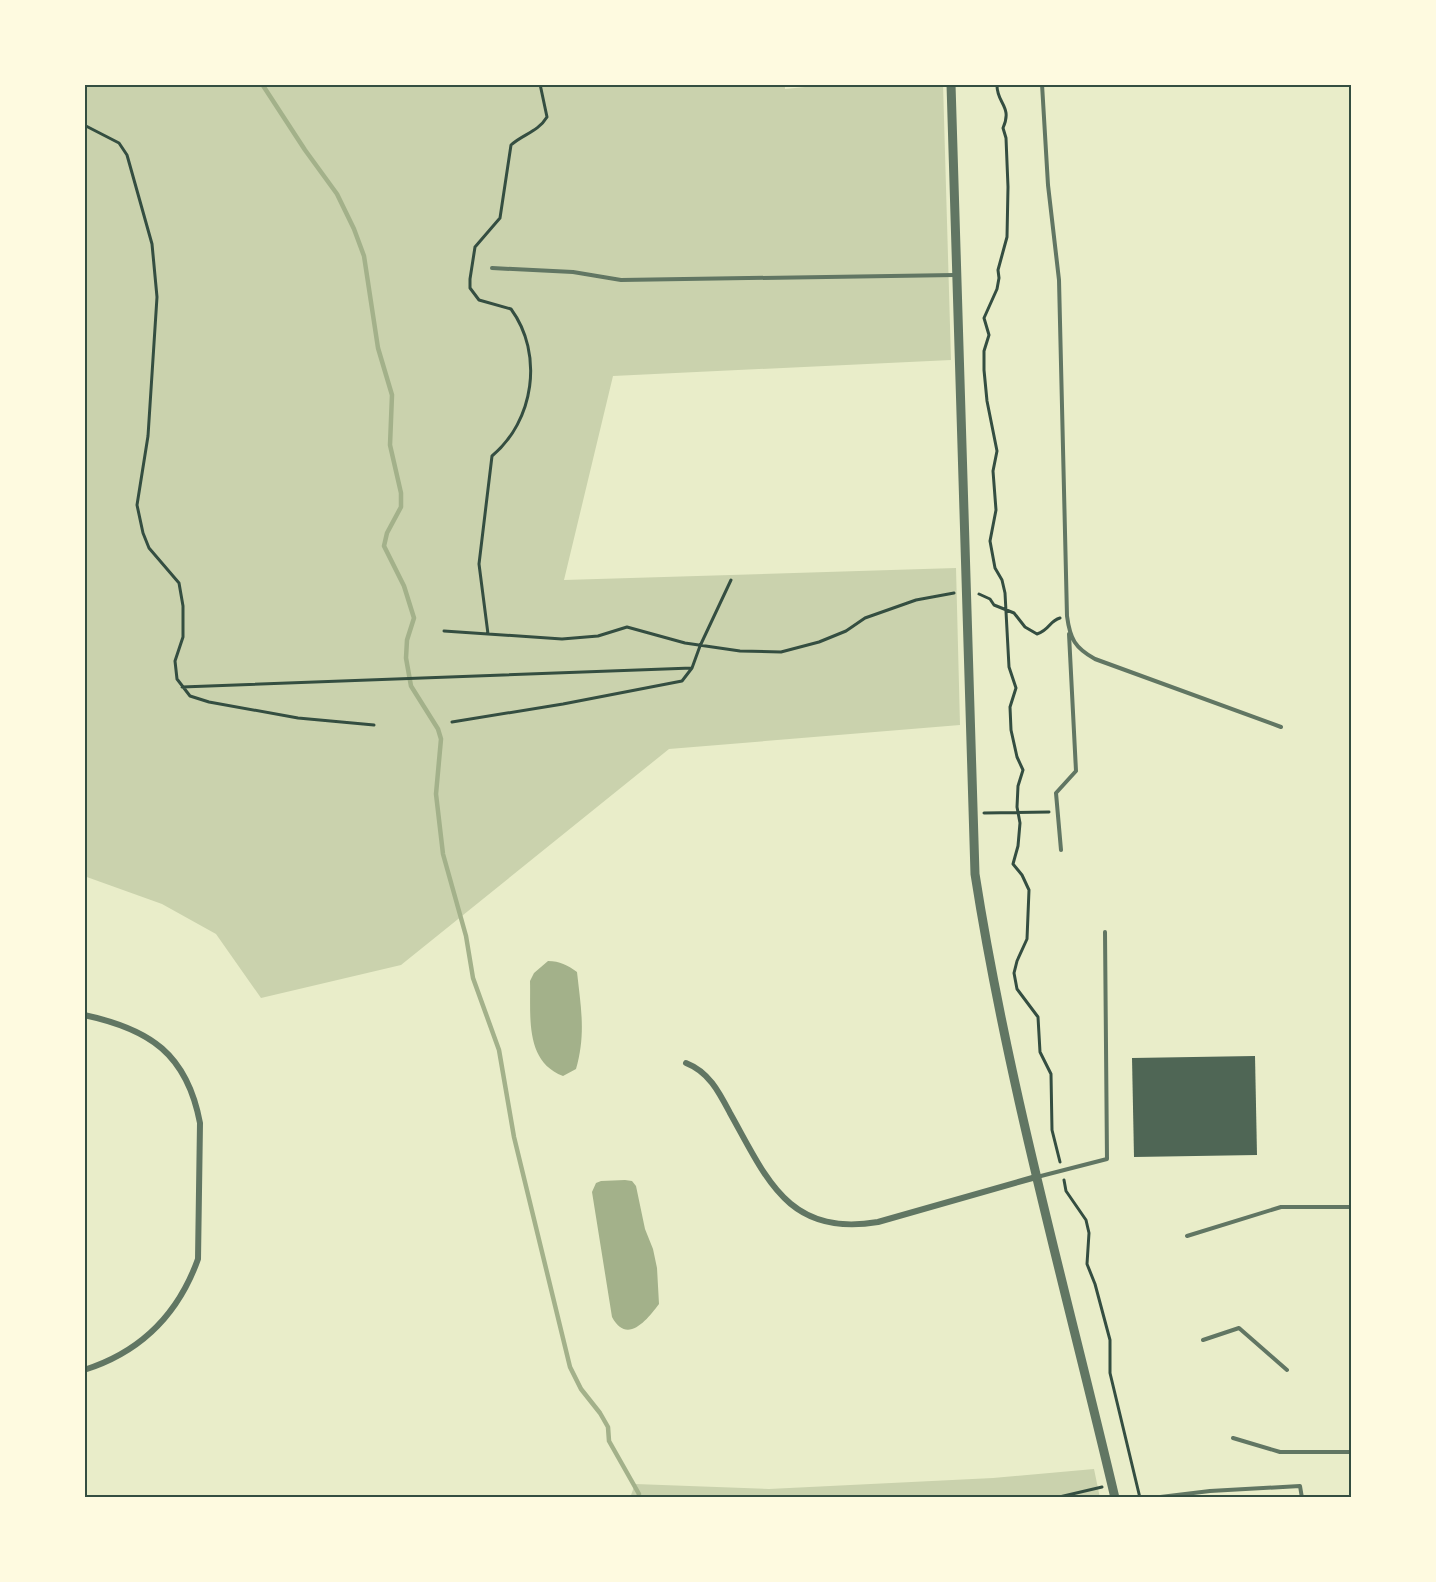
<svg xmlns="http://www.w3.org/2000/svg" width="1436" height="1582" viewBox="0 0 1436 1582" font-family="'Exo 2',sans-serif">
  <rect width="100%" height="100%" fill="#e9edc9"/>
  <path fill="#cad2ad" d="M84 84H785V89L835 84H943L951 360 613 376 564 580 956 568 960 725 669 749 401 965 261 998 216 934 162 904 84 876Z
    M1094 1469 1100 1498H630L635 1484 769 1489 993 1478Z"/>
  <path fill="#a3b18a" d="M548 961C560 961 567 965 577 972 581 1008 586 1034 576 1069L563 1076C524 1061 531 1015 530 981L534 973Z
    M625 1180 632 1181 636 1186 645 1229 653 1249 657 1268 659 1304C647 1320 627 1345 612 1317L592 1192 596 1183 601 1181Z"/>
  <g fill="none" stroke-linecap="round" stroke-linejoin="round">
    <path stroke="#a3b18a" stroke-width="4.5" d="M262 84 305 150 337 194 354 229 364 256 378 348 392 395 390 445 401 493V507L387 533 384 546 404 586 414 618 407 640 406 658 411 686 438 729 441 739 436 794 443 854 466 936 473 978 499 1050 514 1137 570 1367 581 1389 600 1413 608 1427 609 1441 639 1494 638 1498"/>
  </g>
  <path fill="#4f6655" d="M1255 1056 1257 1155 1134 1157 1132 1058Z"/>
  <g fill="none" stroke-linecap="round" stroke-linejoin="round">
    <path stroke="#344e41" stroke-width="3" d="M540 84 547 117C538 132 523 134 511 145L500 218 475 247 470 279V288L479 300 511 309C544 354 534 421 492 456L479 564 488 634 562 639 598 636 627 627 685 643 740 651 781 652 819 642 846 631 865 618 916 600 954 593
      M997 84C996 103 1013 106 1003 128L1006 138 1008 187 1007 237 998 270 999 278 997 289 984 318 989 335 984 351V370L987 401 997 451 993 471 996 510 990 541 995 568 1002 580 1005 593 1009 667 1016 688 1010 707 1011 730 1017 757 1023 770 1018 786 1017 807 1020 823 1018 846 1013 864 1022 875 1029 890 1027 939 1017 961 1014 973 1017 989 1038 1017 1040 1052 1051 1074 1052 1130 1060 1162
      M84 125 119 143 127 155 152 244 157 297 148 436 137 505 143 533 149 548 179 583 183 606V637L175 661 177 679 190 696 209 702 298 718 374 725
      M979 594 990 599 994 605 1014 613 1025 627 1037 634C1050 630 1049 621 1060 618
      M444 631 488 634
      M182 687 692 668
      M452 722 563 704 682 681 692 668 700 646 731 580
      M984 813 1049 812
      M1064 1180 1066 1191 1086 1220 1089 1233 1087 1264 1095 1284 1110 1340V1373L1140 1498
      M1055 1498 1102 1487"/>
    <path stroke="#617663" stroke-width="4" d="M1042 84 1048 185 1059 280 1067 616C1070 639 1075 648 1095 659L1281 727
      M492 268 573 272 621 280 955 275
      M1061 850 1056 793 1076 771 1069 634
      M1037 1177 1107 1159 1105 932
      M1187 1236 1281 1207H1352
      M1203 1340 1239 1328 1287 1370
      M1233 1438 1280 1452H1352
      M1152 1498 1210 1491 1300 1486 1302 1498"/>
    <path stroke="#617663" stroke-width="6" d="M84 1015C150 1029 187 1054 200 1123L198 1259C178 1315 141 1352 84 1370
      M686 1063C709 1072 719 1092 730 1113 767 1179 788 1237 878 1222L1036 1177"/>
    <path stroke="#617663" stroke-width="9" d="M951 84 975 874C1008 1085 1066 1290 1115 1498"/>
  </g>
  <rect width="1436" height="1582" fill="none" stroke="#fefae0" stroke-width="171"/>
  <rect x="86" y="86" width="1264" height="1410" fill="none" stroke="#344e41" stroke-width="2"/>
</svg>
